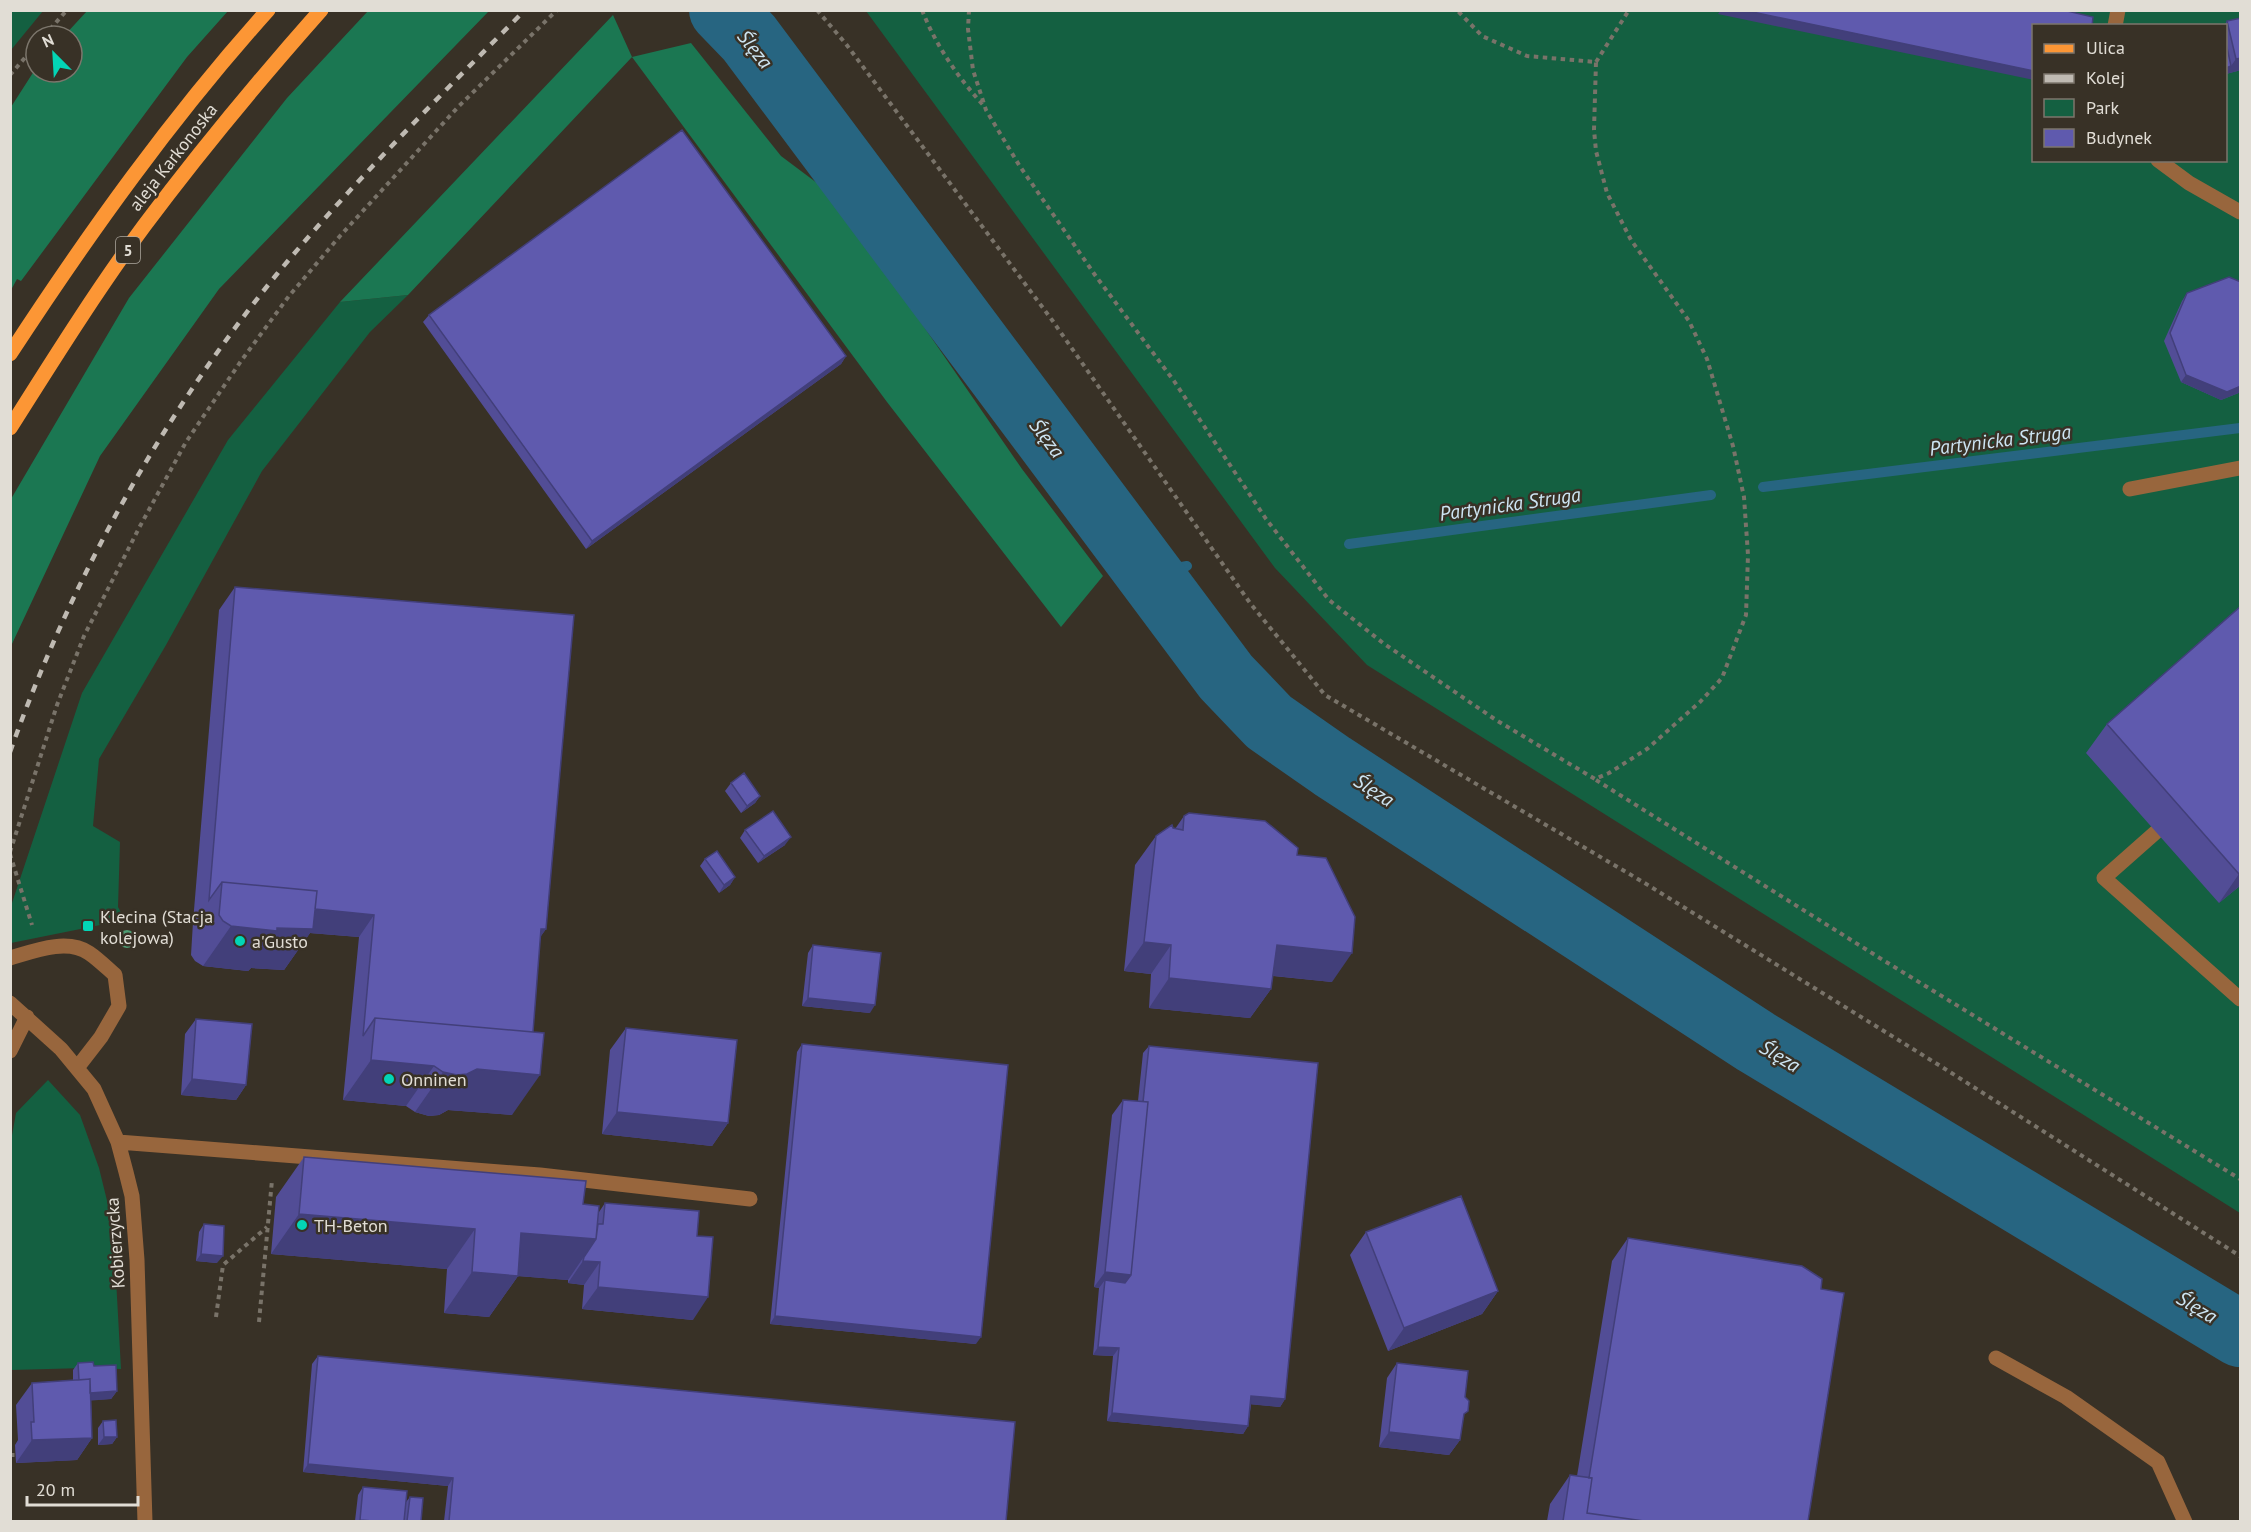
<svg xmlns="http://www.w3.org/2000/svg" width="2251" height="1532" viewBox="0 0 2251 1532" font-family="'PT Sans',sans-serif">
  <rect width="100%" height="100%" fill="#383126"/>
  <path fill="#146041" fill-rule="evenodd" d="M11 10 43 11 11 50 10 11Z
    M866 11H2240V1213L1367 665 1275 568ZM2034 26H2226V160H2034Z
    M408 295 370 332 262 471 166 645 99 759 93 826 120 842 118 907 125 920 11 943V906L82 693 228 440 340 302Z
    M48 1080 80 1115 99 1168 113 1225 121 1369 85 1368 11 1370V1141L16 1113Z"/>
  <path fill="#1b7752" d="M87 11H228L187 57 21 281 17 279 11 290V107L36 68V72H72V36H64Z
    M368 11H489L219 289 100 456 11 646V499L129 298 287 98Z
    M613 15 632 57 691 43 781 156 833 195 1022 469 1103 576 1061 627 887 402 632 57 408 295 340 302Z"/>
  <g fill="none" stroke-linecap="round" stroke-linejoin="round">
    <path stroke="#276581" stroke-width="10" d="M1763 487 2240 428
      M1349 544 1711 495
      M1148 573 1187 566"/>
    <path stroke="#276581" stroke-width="66" d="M722 10 749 38 1226 677 1269 722 1332 766 1756 1042 2240 1334"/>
    <path stroke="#797369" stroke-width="4" stroke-dasharray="4.5 4.5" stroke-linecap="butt" d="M817 10 846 44 1052 320 1250 603 1325 695 1643 882 1942 1067 2240 1256
      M922 10C936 46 959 79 985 107
      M969 10 968 29 973 70 986 110 1019 165 1095 275 1174 381 1266 519 1329 600 1383 643 1496 720 1595 779 1609 773 1647 749 1700 702 1722 678 1746 615 1748 555 1744 497 1733 446 1707 359 1689 321 1631 240 1607 193 1596 151 1594 130 1596 62 1527 56 1482 36 1457 10
      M44 36 67 10
      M1596 62 1629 10
      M10 75 36 45
      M1596 780 1883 960 2240 1179
      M10 852 57 705 84 636 139 528 186 442 241 361 289 296 340 236 458 107 557 10
      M10 854 32 925
      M216 1317 223 1265 267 1227
      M259 1322 272 1180
      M10 1455H15"/>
    <path stroke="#98663d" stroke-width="15" d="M2115 26 2118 10
      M2158 160 2189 183 2240 212
      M2130 489 2240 468
      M2156 832 2104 878 2240 999
      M10 958C34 951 67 938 89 953 98 959 107 968 115 975L119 1006 101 1037 77 1068
      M10 1003 61 1049 94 1089 118 1142 126 1172 132 1196 137 1260 145 1522
      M10 1051 27 1017
      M118 1142 540 1175 750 1199
      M1996 1358 2066 1397 2158 1462 2185 1522"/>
    <path stroke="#fc9635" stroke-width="15" d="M10 354C89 233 172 117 268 10
      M10 428C53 360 96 291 144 226 200 151 259 80 321 10"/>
    <path stroke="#bfbab2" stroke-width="4.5" stroke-dasharray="8 8" stroke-linecap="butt" d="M10 752C71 580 162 415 277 274 354 181 440 96 525 10"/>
  </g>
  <circle fill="#4e9d74" cx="127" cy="939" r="9"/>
  <path fill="#524d96" d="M2227 21 2241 70 2226 74V26H2224Z
    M2241 282V392L2221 400 2181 382 2164 341 2182 301 2187 293Z
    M429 315 846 356 841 364 586 549 423 322Z
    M235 587 546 929 540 937 512 1115 448 1110 439 1115 429 1116 415 1112 406 1106 343 1100 359 937 310 933 284 970 251 968 248 971 203 966 195 961 191 955 193 922 219 610Z
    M2241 606V885L2219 903 2086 753 2107 724Z
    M731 783 760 796 755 803 741 813 725 791Z
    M1184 816 1297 855 1332 982 1273 976 1271 989 1250 1018 1149 1008 1151 974 1124 971 1135 865 1156 836 1173 828 1175 829Z
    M745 830 785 845 758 863 740 838Z
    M705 859 735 877 730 885 719 893 700 866Z
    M813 945 870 1013 802 1006 808 953Z
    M196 1019 246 1085 236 1100 181 1095 185 1034Z
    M626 1028 728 1123 712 1146 602 1134 610 1050Z
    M802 1044 976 1344 770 1324 797 1052Z
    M1149 1046 1285 1399 1280 1407 1251 1404 1248 1426 1243 1434 1107 1421 1113 1356 1093 1355 1099 1288 1094 1287 1112 1115 1123 1100 1138 1101 1143 1053Z
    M304 1157 583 1204 599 1212 605 1203 697 1236 693 1320 582 1309 584 1285 568 1283V1280L518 1276 489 1317 444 1313 447 1269 271 1254 276 1197Z
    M204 1224 217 1263 196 1261 199 1232Z
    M1366 1232 1498 1291 1482 1314 1388 1351 1350 1255Z
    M1628 1238 1821 1289 1808 1521H1547L1550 1504 1570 1475 1577 1476 1612 1261Z
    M318 1356 1006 1521H444L448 1486 303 1472 312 1364Z
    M78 1363 94 1366 117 1391 111 1399 91 1400 92 1438 77 1460 16 1463 15 1445 18 1440 16 1405 32 1383 73 1380V1370Z
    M1397 1363 1463 1417 1460 1440 1449 1455 1379 1447 1387 1378Z
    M103 1421 117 1437 112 1444 98 1445V1428Z
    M363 1487 406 1502 410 1497 421 1521H355L358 1495Z"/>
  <path fill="#423f7a" d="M1721 10H1743L2034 71V80L1718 14Z
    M2241 58V70L2226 74V68L2231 66 2236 59Z
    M846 356 841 364 586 549 592 541Z
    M2186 375 2241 386V392L2221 400 2181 382Z
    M760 796 755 803 741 813 747 806Z
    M791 837 785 845 758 863 764 856Z
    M2241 873V885L2219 903 2239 874Z
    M735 877 730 885 719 893 724 885Z
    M220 901 374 915 359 937 310 933 284 970 251 968 248 971 203 966 231 926Z
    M541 929H546L530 952Z
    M1144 942 1171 945 1151 974 1124 971Z
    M1277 945 1352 953 1332 982 1257 974Z
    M1169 978 1271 989 1250 1018 1149 1008Z
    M808 998 875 1005 870 1013 802 1006Z
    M371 1060 540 1075 512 1115 448 1110 439 1115 429 1116 415 1112 443 1072 434 1066 406 1106 343 1100Z
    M192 1079 246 1085 236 1100 181 1095Z
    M617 1112 728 1123 712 1146 602 1134Z
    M299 1214 475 1229 447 1269 271 1254Z
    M521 1233 596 1239 568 1280 493 1274Z
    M201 1254 223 1256 217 1263 196 1261Z
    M583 1261 600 1262 584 1285 568 1283Z
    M472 1272 518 1276 489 1317 444 1313Z
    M1105 1272 1131 1275 1120 1291 1105 1280 1099 1288 1094 1287Z
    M598 1287 708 1297 693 1320 582 1309Z
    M1498 1291 1482 1314 1388 1351 1404 1328Z
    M775 1316 981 1337 976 1344 770 1324Z
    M1098 1347 1119 1348 1113 1356 1093 1355Z
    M117 1391 111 1399 74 1402 80 1394Z
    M1251 1396 1285 1399 1280 1407 1246 1404Z
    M1112 1413 1248 1426 1243 1434 1107 1421Z
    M1389 1432 1460 1440 1449 1455 1379 1447Z
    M104 1437H117L112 1444 98 1445Z
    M92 1438 77 1460 16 1463 32 1440Z
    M308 1464 453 1478 448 1486 303 1472Z"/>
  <path fill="#5f5aae" stroke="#423f7a" stroke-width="1.5" d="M1743 10H2063L2093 17 2092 26H2034V71Z
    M2241 18V58L2236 59 2227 21Z
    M2226 43 2231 66 2226 68Z
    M682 130 846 356 592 541 429 315Z
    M2229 277 2241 282V386L2227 392 2186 375 2170 333 2187 293Z
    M235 587 574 615 546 929H541L533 1032 375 1018 363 1036 374 915 315 909 317 891 222 882 209 900Z
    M2241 606V873L2239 874 2107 724Z
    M744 773 760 796 747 806 731 783Z
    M773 811 791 837 764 856 745 830Z
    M1189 813 1265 821 1298 848 1297 855 1326 858 1355 917 1352 953 1277 945 1271 989 1169 978 1171 945 1144 942 1156 836 1172 825 1173 828 1183 830 1184 816Z
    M717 851 735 877 724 885 705 859Z
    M222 882 317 891 313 929 277 928V931L231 926 223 921 219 915Z
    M813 945 881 953 875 1005 808 998Z
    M375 1018 544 1033 540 1075 477 1069 467 1074 457 1075 443 1072 434 1066 371 1060Z
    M196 1019 252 1024 246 1085 192 1079Z
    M626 1028 737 1040 728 1123 617 1112Z
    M802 1044 1008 1065 981 1337 775 1316Z
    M1149 1046 1318 1063 1285 1399 1251 1396 1248 1426 1112 1413 1119 1348 1098 1347 1105 1280 1125 1283 1131 1275 1148 1102H1143Z
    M1123 1100 1148 1102 1131 1275 1105 1272Z
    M304 1157 586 1181 583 1204 599 1206 596 1239 521 1233 518 1276 472 1272 475 1229 299 1214Z
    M1461 1196 1498 1291 1404 1328 1366 1232Z
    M605 1203 699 1211 697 1236 713 1237 708 1297 598 1287 600 1262 583 1261 584 1257 596 1239 598 1224H603Z
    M204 1224 224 1226 223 1256 201 1254Z
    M1628 1238 1802 1266 1822 1279 1821 1289 1844 1293 1808 1521H1644L1587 1513 1592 1478H1589Z
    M318 1356 1015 1422 1006 1521H449L453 1478 308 1464Z
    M93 1362 94 1366 116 1365 117 1391 90 1393V1379L79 1380 78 1363Z
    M1397 1363 1468 1371 1465 1397 1469 1401 1468 1411 1464 1414 1460 1440 1389 1432Z
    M90 1379 92 1438 32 1440 31 1422H34L32 1383Z
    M116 1420 117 1437H104L103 1421Z
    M1570 1475 1592 1478 1587 1513 1644 1521H1563Z
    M363 1487 407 1491 404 1521H373L360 1520Z
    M410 1497 423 1498 421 1521H407Z"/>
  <g fill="#03d5b6" stroke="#383126" stroke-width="2">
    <rect x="82" y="920" width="12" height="12" rx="3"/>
    <circle cx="240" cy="941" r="6"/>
    <circle cx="389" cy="1079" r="6"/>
    <circle cx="302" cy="1225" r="6"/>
  </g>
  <g text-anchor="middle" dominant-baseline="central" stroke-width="5" stroke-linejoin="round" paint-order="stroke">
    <rect fill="#383126" stroke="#aea9a0" stroke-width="1.5" x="116" y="237" width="24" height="26" rx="4.5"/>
    <g font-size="16" font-weight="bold" fill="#e1ddd5">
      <text x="128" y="250">5</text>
    </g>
    <g font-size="18" fill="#e1ddd5" stroke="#383126">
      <text transform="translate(173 157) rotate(-52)">aleja Karkonoska</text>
      <text transform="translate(115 1243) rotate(-94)">Kobierzycka</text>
    </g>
    <g font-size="18" fill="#e1ddd5" stroke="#383126" text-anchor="start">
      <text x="100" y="916">Klecina (Stacja<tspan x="100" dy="21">kolejowa)</tspan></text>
      <text x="252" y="941">a'Gusto</text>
      <text x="401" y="1079">Onninen</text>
      <text x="314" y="1225">TH-Beton</text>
    </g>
    <g font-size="20" font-style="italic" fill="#cde5f3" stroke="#383126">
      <text transform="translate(755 49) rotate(51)">Ślęza</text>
      <text transform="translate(1047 438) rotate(53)">Ślęza</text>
      <text transform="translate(2000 440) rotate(-7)">Partynicka Struga</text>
      <text transform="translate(1510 504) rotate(-8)">Partynicka Struga</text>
      <text transform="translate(1374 790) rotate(33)">Ślęza</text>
      <text transform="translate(1780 1056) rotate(31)">Ślęza</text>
      <text transform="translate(2197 1307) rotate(31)">Ślęza</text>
    </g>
  </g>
  <rect width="2251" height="1532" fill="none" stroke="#e1ddd5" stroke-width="24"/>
  <rect x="2032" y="24" width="195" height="138" fill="#383126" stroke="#7c766c" stroke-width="1.5"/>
  <rect x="2044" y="44" width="30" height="9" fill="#fc9635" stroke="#7c766c" stroke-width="1.5"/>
  <text x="2086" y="54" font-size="18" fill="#e1ddd5">Ulica</text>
  <rect x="2044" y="74" width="30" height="9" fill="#bfbab2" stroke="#7c766c" stroke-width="1.5"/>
  <text x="2086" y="84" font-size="18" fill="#e1ddd5">Kolej</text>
  <rect x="2044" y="99" width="30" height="18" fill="#146041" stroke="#7c766c" stroke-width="1.5"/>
  <text x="2086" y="114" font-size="18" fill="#e1ddd5">Park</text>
  <rect x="2044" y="129" width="30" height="18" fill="#5f5aae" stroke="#7c766c" stroke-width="1.5"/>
  <text x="2086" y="144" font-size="18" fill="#e1ddd5">Budynek</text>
  <g transform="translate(54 54) rotate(336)"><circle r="28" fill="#383126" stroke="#7c766c" stroke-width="1.5"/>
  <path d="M0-4.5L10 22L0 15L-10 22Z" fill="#03d5b6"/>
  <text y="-9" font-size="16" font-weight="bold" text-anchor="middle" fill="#e1ddd5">N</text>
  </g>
  <path d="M27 1496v9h111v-9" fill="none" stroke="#e1ddd5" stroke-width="3"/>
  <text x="36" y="1496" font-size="18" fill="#e1ddd5" stroke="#383126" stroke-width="4.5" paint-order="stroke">20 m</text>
</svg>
